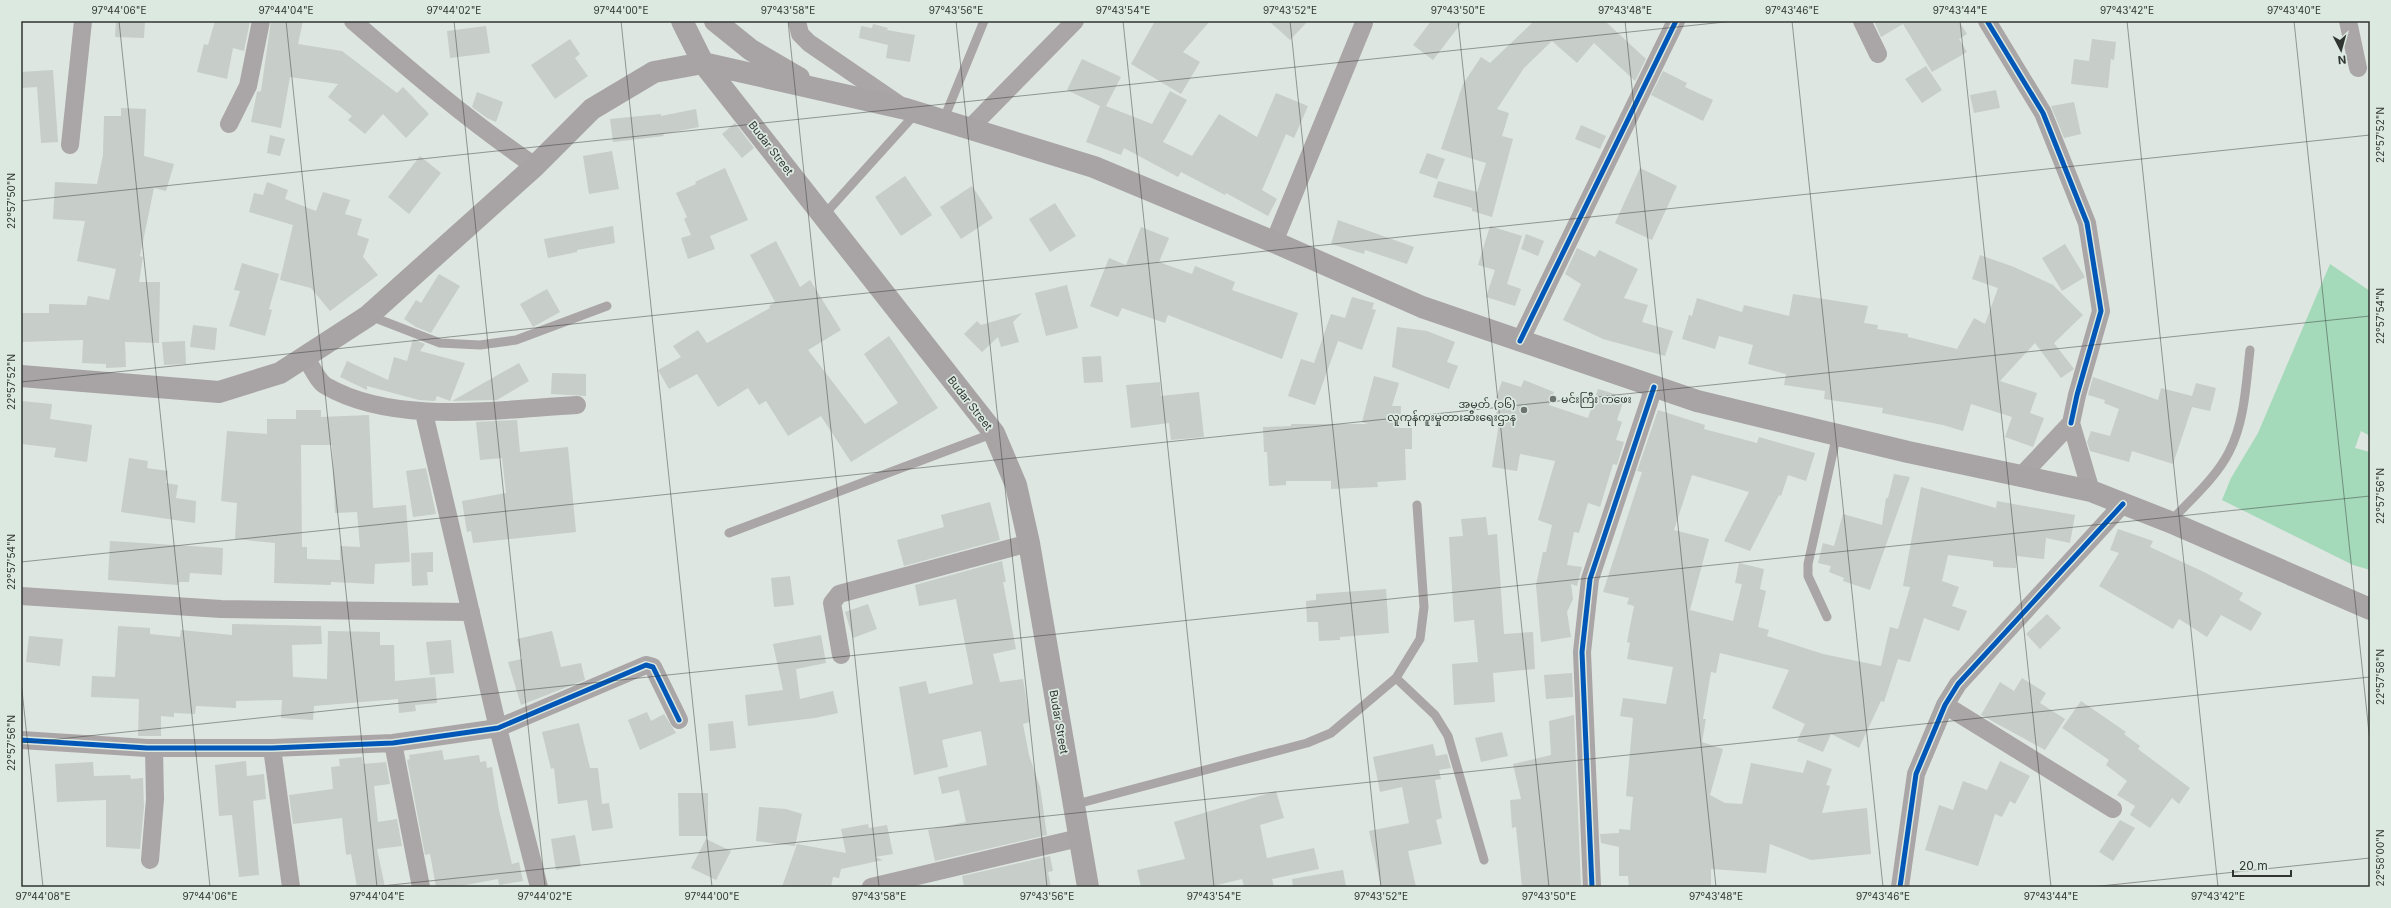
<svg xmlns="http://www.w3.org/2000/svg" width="2391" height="908" viewBox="0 0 2391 908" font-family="Inter,'Noto Sans Myanmar',sans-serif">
  <rect width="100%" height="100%" fill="#dee6e1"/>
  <path fill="#a4d9ba" d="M2330 264 2370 291V436L2361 431 2355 448 2370 452V570L2353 565 2222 500 2231 478 2258 433Z"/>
  <path fill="#c7cdc9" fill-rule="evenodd" d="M116 21H145L144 38 115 37Z
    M215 21H250L244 51 233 48 227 79 197 72 204 44 208 45Z
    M271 21H303L298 44 342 51 397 93 403 87 429 114 406 138 383 114 365 134 348 120 352 116 328 97 338 84 290 77 281 128 251 122 257 92 261 91Z
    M1155 21H1210L1183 52 1200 62 1181 94 1131 64Z
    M1269 21H1308L1290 40Z
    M1431 21H1463L1433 60 1413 45Z
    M1534 21H1605L1646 59 1635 81 1594 43 1577 63 1552 41 1524 68 1497 109 1509 113 1502 136 1513 139 1492 217 1472 211V208L1433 197 1438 181 1477 192 1486 163 1441 149 1463 84 1481 57 1490 63Z
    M1874 21H1959L1967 34 1959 39 1967 52 1932 72 1903 24 1881 37Z
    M873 24 888 28 887 30 915 35 910 62 886 58 888 45 859 38 861 26 872 28Z
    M486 26 490 53 450 58 447 31Z
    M570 39 580 54 575 58 588 76 555 99 531 65Z
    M2092 39 2116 42 2114 60 2111 59 2108 88 2071 84 2074 59 2089 61Z
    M1082 59 1121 77 1106 106 1152 124 1170 91 1187 100 1163 142 1192 156 1219 114 1257 137 1276 93 1308 106 1294 138 1286 134 1262 190 1277 199 1268 216 1226 193 1225 195 1181 172 1178 177 1124 148 1121 155 1086 142 1100 106 1067 90Z
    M1926 66 1942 90 1922 103 1905 79Z
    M53 70 58 142 41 143 37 87 21 88V72Z
    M1663 71 1687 83 1685 87 1713 100 1703 121 1651 95Z
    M1996 90 2000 108 1974 113 1970 95Z
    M477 92 503 102 496 122 487 118 472 107Z
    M2074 102 2081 134 2064 138 2051 106Z
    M121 108 146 109 144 156 174 164 166 191 154 188 140 256 143 257 139 282H160L159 343 125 342 126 367 106 368V364L82 363 83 340 21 342V313H49V304L86 305 88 296 109 300 116 269 77 261 85 221 53 219 55 182 97 184 103 155 104 116H121Z
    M696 109 699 127 663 134 664 136 613 142 610 119 661 114V116Z
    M735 123 754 148 742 158 722 134Z
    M1581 125 1606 136 1600 149 1575 139Z
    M270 135 285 139 280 156 267 153Z
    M612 151 619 189 589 194 583 156Z
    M1427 153 1445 159 1437 179 1419 173Z
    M420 156 441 173 409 214 388 197Z
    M725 168 748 220 710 236 715 249 688 259 681 238 691 235 684 219 687 217 676 193 696 184 695 182Z
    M1640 168 1677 186 1652 240 1615 223Z
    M905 176 932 215 901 236 875 197Z
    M267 182 288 190 285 199 316 211 323 192 350 200 345 214 362 219 357 235 369 239 363 257 378 275 330 311 311 288 280 280 293 225 249 212 254 193 263 195Z
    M972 186 993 218 961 239 940 207Z
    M1055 203 1076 236 1050 252 1029 219Z
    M1338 220 1414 247 1407 264 1365 250 1364 254 1331 244Z
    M613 226 615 243 577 250V252L548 258 544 239Z
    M1490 226 1522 236 1507 284 1521 289 1515 306 1486 297 1495 270 1478 265Z
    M1141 227 1169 238 1159 262 1192 274 1195 266 1235 282 1232 290 1298 313 1282 359 1168 315 1165 323 1122 308 1118 317 1090 306 1109 258 1126 265Z
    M1526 234 1544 241 1538 256 1521 249Z
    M776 241 800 287 810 280 841 330 808 350 865 424 898 403 864 354 889 336 938 408 851 462 821 416 788 436 766 401 759 405 748 388 718 407 697 374 669 389 658 370 681 357 673 346 698 330 707 343 770 308 769 306 775 302 750 255Z
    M2065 244 2085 277 2062 291 2042 258Z
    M1577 248 1595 257 1599 250 1638 269 1624 298 1648 305 1642 322 1673 331 1665 356 1603 339 1563 320 1581 284 1565 274Z
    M1980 255 2014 267 2053 285 2083 315 2054 343 2074 369 2061 378 2035 343 2000 381 2037 393 2030 413 2044 418 2033 447 2005 437 2012 417 1971 404 1963 431 1943 425 1882 413 1883 408 1824 399 1825 391 1784 385 1786 374 1748 364 1753 345 1719 336 1715 349 1682 339 1689 315 1692 316 1697 298 1742 312 1744 305 1789 316 1793 294 1868 306 1864 323 1878 325 1877 329 1908 334V337L1957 349 1974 318 1985 324 1998 288 1972 279Z
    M242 263 279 274 269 309 272 310 265 336 229 326 240 291 234 290Z
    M439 274 460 286 431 333 416 327 404 319 416 300 421 303Z
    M1067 285 1078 328 1046 336 1035 293Z
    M547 289 560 312 533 327 520 304Z
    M1352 297 1374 303 1372 309 1376 310 1362 350 1338 341 1315 405 1288 396 1301 359 1314 363 1331 314 1345 318Z
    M1022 313 1013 322 1019 342 1001 347 998 337 982 352 964 334 977 321 981 325Z
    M193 325 217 328 215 350 190 347Z
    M1397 327 1427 331 1455 342 1447 362 1458 366 1449 389 1392 367Z
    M413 339 425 344 420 351 465 363 450 401 437 396 435 401 419 400 367 386V390L340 377 347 361 388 380 394 357 407 361Z
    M185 341 186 364 164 365 162 342Z
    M1101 356 1103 382 1084 383 1082 357Z
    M519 363 529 381 497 400 452 401Z
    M552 373 586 374V396L551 394Z
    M1374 376 1399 383 1392 406H1401L1400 428H1412V449H1405L1406 480 1377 482 1378 487 1331 489V481H1286V485L1269 486 1267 452H1264L1263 427 1291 426V424H1368L1362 422Z
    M2093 377 2158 400 2161 388 2192 396 2196 383 2216 388 2210 411 2192 407 2173 464 2132 451 2129 462 2090 451 2087 442 2091 431 2110 436 2119 409 2104 403 2105 400 2088 395Z
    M1524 380 1554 392 1549 405 1588 418 1598 389 1625 397 1617 420 1622 422 1616 440 1624 442 1617 465 1613 464 1600 507 1588 503 1579 533 1574 532 1567 565 1582 567 1577 586 1571 584 1573 599 1567 612 1571 637 1541 642 1536 585 1543 552H1546L1552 525 1538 520 1555 461 1520 454 1517 471 1492 467 1499 423 1493 420 1501 402 1495 401 1502 381 1521 387Z
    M1160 382 1161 396 1199 392 1204 437 1171 440 1169 423 1131 428 1126 385Z
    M21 401 52 404 50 419 92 425 87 462 54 457 56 448 21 444Z
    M296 410H321V417L369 415 373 508 406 505 410 562 375 564 374 584 331 582V585L274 583 275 543 235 539 237 503 221 501 227 431 267 434V419H296ZM301 445H332L335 513 357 512 360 547 340 546V560L307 559V547H302Z
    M1658 410 1705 425 1704 429 1757 443 1759 437 1815 453 1806 481 1788 475 1781 496 1779 495 1750 551 1724 541 1749 492 1692 475 1674 530 1709 539 1690 610 1733 621 1742 584 1735 583 1739 563 1764 569 1760 589 1766 591 1758 627 1769 630 1767 636 1823 654 1881 666 1890 627 1898 629 1910 587 1903 586 1921 487 1996 508 1997 501 2075 515 2070 543 2046 538 2044 559 2017 556 2016 568 1993 567V561L1948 555 1942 581 1959 587 1952 606 1967 611 1959 631 1924 618 1910 662 1898 659 1884 702 1881 701 1859 748 1831 734 1823 752 1797 741 1805 724 1772 708 1789 670 1720 653 1716 673 1711 672 1703 719H1706L1702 742 1723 749 1710 795 1725 803 1742 804 1751 763 1803 773 1807 760 1832 769 1826 785 1830 786 1822 813 1867 808 1871 854 1811 860 1770 844 1766 873 1711 869V887H1629L1628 876H1619V847L1601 843 1600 834 1619 833V829L1630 830 1633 797 1626 796 1633 718 1620 716 1623 698 1666 704 1673 667 1627 659 1630 643 1627 642 1634 606 1627 604 1629 598 1603 592 1642 472 1637 471Z
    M517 420 520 452 568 447 576 532 473 543 471 531 467 532 462 501 506 493 502 458 480 460 476 422Z
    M129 458 148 461 147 468 168 471 166 483 178 485 176 498 196 501 195 523 121 512Z
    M426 468 436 514 413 517 406 471Z
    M1894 474 1910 477 1870 590 1843 581 1844 578 1829 572 1831 566 1818 563 1823 543 1834 546 1843 514 1882 525 1886 498H1888Z
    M990 502 1000 540 904 566 897 540 944 527 941 515Z
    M1486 517 1488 535 1497 534 1504 634 1533 632 1535 669 1493 673 1495 702 1454 705 1452 664 1478 662 1474 620 1454 622 1449 537 1463 536 1461 519Z
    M2118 529 2153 541 2150 547 2206 573 2243 593 2239 600 2262 613 2251 631 2221 615 2207 637 2179 619 2173 629 2099 586 2119 553 2110 550Z
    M110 541 223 548 222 575 190 573 189 582H179L178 585 108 580Z
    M433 552V572H427L428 585 412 586 411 553Z
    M1002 561 1006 582H1003L1016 649 993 654 1000 682 1023 679 1030 722 1023 724 1029 755 1040 787 1047 835 935 861 928 830 966 822 959 790 942 794 938 777 987 765 981 731 942 740 948 767 914 775 899 687 926 681 929 694 973 684 956 599 919 606 915 585Z
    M790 576 794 605 774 607 771 578Z
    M1386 589 1389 633 1340 637V640L1319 641 1318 622H1307L1306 601 1316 600V594Z
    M868 604 877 629 853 638 845 612Z
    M2047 614 2061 628 2040 649 2026 634Z
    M232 624 321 626 322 644 292 645 293 677 327 679 328 631 380 632V645H394L395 681 435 677 437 703 415 705 416 711 399 713 398 699 314 706 313 720 281 718 282 700 236 701V708L196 706 195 714 174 713V717L161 716V736H138L139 699 91 697 92 676 115 677 118 626 150 628V634L180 637 181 630 232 635Z
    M552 631 561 667 581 663 585 680 521 705 508 662 522 659 517 639Z
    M821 635 826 663 796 669 800 699 833 691 838 713 815 718 748 726 745 695 783 690 773 644Z
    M29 636 63 639 60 666 26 662Z
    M451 640 454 673 430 675 426 642Z
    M1572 673 1573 697 1546 699 1544 675Z
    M2022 678 2046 693 2040 703 2065 719 2045 750 1981 715 2000 682 2014 691Z
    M2081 701 2126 732 2124 734 2140 746 2138 749 2190 788 2179 804 2172 798 2150 828 2130 815 2135 806 2117 795 2127 781 2106 765 2109 760 2062 728Z
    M647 712 651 721 664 714 676 733 640 750 628 720Z
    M1574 715 1581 887H1522L1516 827 1512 828 1510 800 1521 799 1513 764 1551 755 1549 721Z
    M733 721 736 748 710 751 708 724Z
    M579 723 590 768H598L602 804 609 803 613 828 592 831 587 800 558 804 554 768 551 769 542 732Z
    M1502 732 1508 756 1481 762 1475 738Z
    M1433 744 1436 756 1447 754 1451 768 1439 770 1441 779 1435 780 1442 818 1436 820 1442 844 1408 851 1416 887H1381L1369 831 1409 823 1402 787 1380 792 1373 757Z
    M442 750 444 760 479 755 480 762 486 761 487 768 492 767 499 810 512 864 519 862 523 881 499 885 498 879 455 887H436L430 854 425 855 407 760 410 759 409 755Z
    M362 757 363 764 386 762 390 784 374 786 378 822 397 819 402 846 377 849 385 887H357L351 854 346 855 342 818 293 824 289 795 333 789 331 767 340 766 339 759Z
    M246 761 247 776 264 774 266 799 253 801 259 875 239 877 232 815 219 816 215 765Z
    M2000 761 2030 776 2015 804 2010 801 2002 817 1995 814 1978 866 1925 850 1939 805 1953 810 1963 781 1987 790Z
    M93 762 94 776 130 775 131 779 143 778 144 807 140 849 106 847V800L57 802 55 764Z
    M1276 791 1284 818 1260 825 1267 858 1314 848 1319 869 1272 879 1274 887H1244L1242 879 1209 887H1141L1137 870 1185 859 1174 822Z
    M678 793H708V836H679Z
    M759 807 786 809 802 814 795 846 756 841Z
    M2120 820 2135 828 2113 861 2099 852Z
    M868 824 869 828 887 825 893 854 875 857 883 860 841 869 839 878 833 877 831 887H782L797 844 846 853 841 829Z
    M575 835 581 866 556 870 551 839Z
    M706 839 731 851 716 880 691 868Z
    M1050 856 1053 871 1048 872 1051 887H964L962 876Z
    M1343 870 1346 887H1293L1292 879Z"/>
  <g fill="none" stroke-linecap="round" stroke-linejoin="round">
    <path stroke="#aaa5a6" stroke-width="9" d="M943 121 984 21
      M824 215 917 112
      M370 316 440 343 480 345 516 340 607 306
      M2170 522C2190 500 2216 478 2229 452 2245 421 2246 383 2250 350
      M729 533 994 433
      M1827 617 1808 576V564L1837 434
      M1396 678 1435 715 1448 736 1484 860
      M1073 805 1307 743 1331 733 1396 678 1420 639 1424 607 1417 505"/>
    <path stroke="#aaa5a6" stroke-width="18" d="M353 21C412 72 470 122 535 166
      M797 21 800 34 809 43 901 106
      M1862 21 1878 54
      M1987 21 2043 113 2087 223 2101 311 2077 395 2071 423
      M2348 21 2358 68
      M229 124 248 86 261 21
      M969 129 1075 21
      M70 145 83 21
      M1274 242 1364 23
      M1520 341 1676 21
      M305 357C311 365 318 382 326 386 395 426 501 409 577 405
      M424 413 498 728 539 887
      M2022 475 2071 423 2091 491
      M21 596 221 609 471 612
      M841 655 832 603 839 594 1029 543
      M1945 705 2113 809
      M21 740 147 748H272L393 743 498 728 646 665 653 667 679 720
      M393 743 421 887
      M272 748 291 887
      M150 860 155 799 154 748
      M871 887 1079 838
      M1592 887 1582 652 1590 579 1654 387
      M1900 887 1916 774 1945 705 1958 684 2123 504"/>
    <path stroke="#a8a4a6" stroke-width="22" d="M682 21 703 63 994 433 1016 485 1029 543 1088 887
      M715 21 751 50 799 78
      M21 376 219 392 280 373 368 316 535 166 592 109 654 72 703 63 906 109 1094 167 1274 242 1422 307 1697 401 1908 452 2091 491 2170 522 2370 609"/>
    <defs>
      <path id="cycleway" d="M1987 21 2043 113 2087 223 2101 311 2077 395 2071 423
        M1520 341 1676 21
        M21 740 147 748H272L393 743 498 728 646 665 653 667 679 720
        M1592 887 1582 652 1590 579 1654 387
        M1900 887 1916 774 1945 705 1958 684 2123 504"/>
    </defs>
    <use href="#cycleway" stroke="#dbe9e0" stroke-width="8"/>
    <use href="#cycleway" stroke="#0057b8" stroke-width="5"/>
  </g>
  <path fill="none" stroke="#303532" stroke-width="1" stroke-opacity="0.45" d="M119 21 210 887M286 21 377 887M454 21 545 887M621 21 712 887M788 21 879 887M956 21 1047 887M1123 21 1214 887M1290 21 1381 887M1458 21 1549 887M1625 21 1716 887M1792 21 1883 887M1960 21 2051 887M2127 21 2218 887M2294 21 2370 742M21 201 1734 21M21 382 2370 135M21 562 2370 316M21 681 43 887M21 743 2370 496M372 887 2370 677M2091 887 2370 858"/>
  <g fill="#6d736f" stroke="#dbe9e0" stroke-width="1.5">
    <circle cx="1553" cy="399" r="4"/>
    <circle cx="1524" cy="410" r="4"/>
  </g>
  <g text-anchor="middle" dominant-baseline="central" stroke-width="3.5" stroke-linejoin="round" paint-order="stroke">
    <g font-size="11" fill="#303532" stroke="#dbe9e0">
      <text transform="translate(771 148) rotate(52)">Budar Street</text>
      <text transform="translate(970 403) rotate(52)">Budar Street</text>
      <text transform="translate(1059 722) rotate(80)">Budar Street</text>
    </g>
    <g font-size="11" fill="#303532" stroke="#dbe9e0" text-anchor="start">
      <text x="1561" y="399">မင်းကြီး ကဖေး</text>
      <text x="1516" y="404" text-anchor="end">အမှတ် (၁၆)<tspan x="1516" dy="13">လူကုန်ကူးမှုတားဆီးရေးဌာန</tspan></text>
    </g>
  </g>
  <rect width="2391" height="908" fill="none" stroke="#dbe9e0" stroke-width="44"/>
  <g transform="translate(2341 50) rotate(174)" stroke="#dbe9e0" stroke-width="3" paint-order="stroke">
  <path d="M0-3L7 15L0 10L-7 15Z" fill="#303532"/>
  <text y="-6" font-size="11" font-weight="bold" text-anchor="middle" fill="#303532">N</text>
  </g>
  <path d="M2233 870v6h58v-6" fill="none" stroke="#303532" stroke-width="2"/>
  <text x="2239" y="870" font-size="12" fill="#303532" stroke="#dbe9e0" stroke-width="3" paint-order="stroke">20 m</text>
  <rect x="22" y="22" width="2347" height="864" fill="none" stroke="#303532" stroke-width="1.5"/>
  <g font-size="10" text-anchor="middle" fill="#303532">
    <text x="119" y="14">97°44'06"E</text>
    <text x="286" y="14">97°44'04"E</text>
    <text x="454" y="14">97°44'02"E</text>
    <text x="621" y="14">97°44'00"E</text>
    <text x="788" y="14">97°43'58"E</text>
    <text x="956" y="14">97°43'56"E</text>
    <text x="1123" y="14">97°43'54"E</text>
    <text x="1290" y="14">97°43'52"E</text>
    <text x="1458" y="14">97°43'50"E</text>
    <text x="1625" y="14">97°43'48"E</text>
    <text x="1792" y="14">97°43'46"E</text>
    <text x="1960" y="14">97°43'44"E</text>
    <text x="2127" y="14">97°43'42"E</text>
    <text x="2294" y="14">97°43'40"E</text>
    <text transform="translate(2380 135) rotate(-90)" y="4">22°57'52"N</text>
    <text transform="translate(11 201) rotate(-90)" y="4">22°57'50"N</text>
    <text transform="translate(2380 316) rotate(-90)" y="4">22°57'54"N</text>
    <text transform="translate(11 382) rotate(-90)" y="4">22°57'52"N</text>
    <text transform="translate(2380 496) rotate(-90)" y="4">22°57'56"N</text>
    <text transform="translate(11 562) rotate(-90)" y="4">22°57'54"N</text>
    <text transform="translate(2380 677) rotate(-90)" y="4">22°57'58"N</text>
    <text transform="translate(11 743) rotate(-90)" y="4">22°57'56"N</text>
    <text transform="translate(2380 858) rotate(-90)" y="4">22°58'00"N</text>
    <text x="43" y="900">97°44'08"E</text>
    <text x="210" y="900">97°44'06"E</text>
    <text x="377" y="900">97°44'04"E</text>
    <text x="545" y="900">97°44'02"E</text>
    <text x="712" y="900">97°44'00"E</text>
    <text x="879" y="900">97°43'58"E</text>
    <text x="1047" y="900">97°43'56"E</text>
    <text x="1214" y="900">97°43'54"E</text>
    <text x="1381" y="900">97°43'52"E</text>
    <text x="1549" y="900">97°43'50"E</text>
    <text x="1716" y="900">97°43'48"E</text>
    <text x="1883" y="900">97°43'46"E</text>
    <text x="2051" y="900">97°43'44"E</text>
    <text x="2218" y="900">97°43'42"E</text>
  </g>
</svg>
